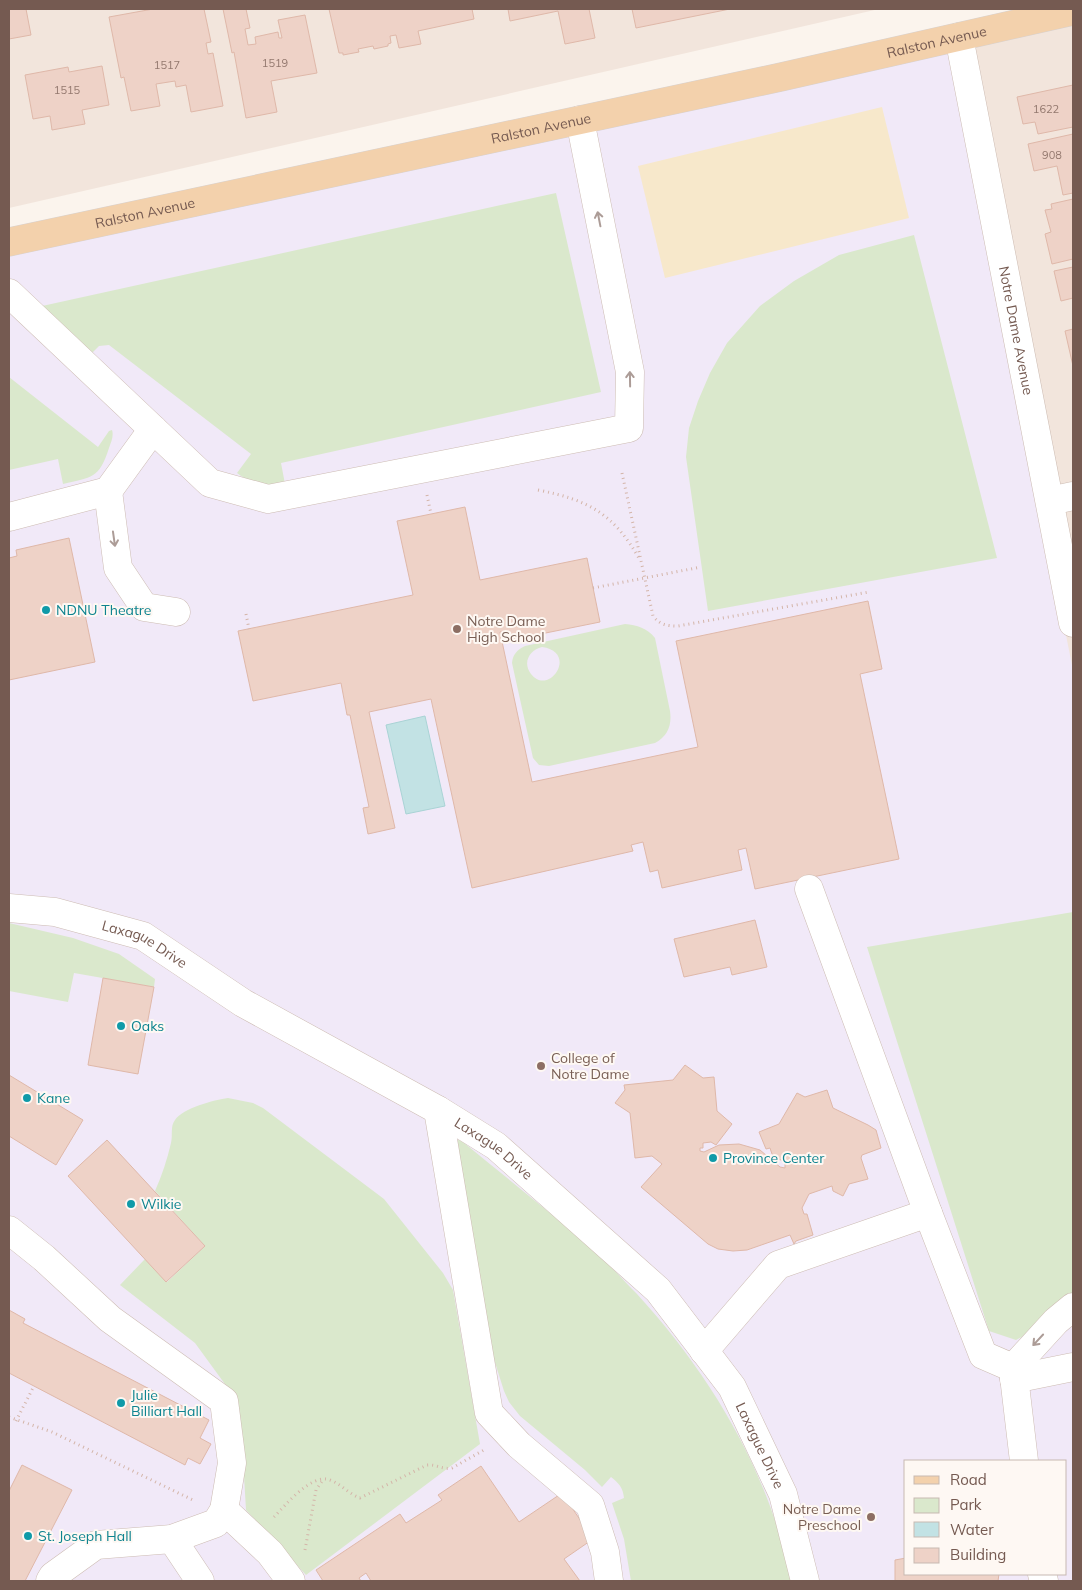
<svg xmlns="http://www.w3.org/2000/svg" width="1082" height="1590" viewBox="0 0 1082 1590" font-family="Mulish,sans-serif">
  <rect width="100%" height="100%" fill="#fbf4ed"/>
  <path fill="#f2e5dc" d="M9 9H879L9 208Z
    M1073 24V853L870 58Z"/>
  <path fill="#f1e9f8" fill-rule="evenodd" d="M946 37 1073 670V1581H9V248ZM906 1461H1066V1574H906Z"/>
  <path fill="#dae8cc" fill-rule="evenodd" d="M556 193 601 392 281 463 285 484C271 488 249 483 237 473L251 454 109 345 99 346 86 359 33 308Z
    M914 235 997 558 708 611 686 457 689 428 698 401 710 373 727 343 760 306 794 281 839 255Z
    M9 377 98 447 109 431 112 430C114 436 111 442 109 448 99 479 92 477 63 484L58 459 9 470Z
    M625 624C637 625 647 628 655 638L670 711C672 725 668 736 655 743L549 766 539 765 533 758 512 663C513 654 517 650 525 646ZM542 647C579 652 549 697 531 674 522 662 530 650 542 647Z
    M1073 912V1297L1033 1331 1016 1340 989 1331 867 947Z
    M9 923 73 938 119 954 155 979 154 987 74 973 68 1002 9 991Z
    M228 1098 253 1103 263 1108 384 1199 443 1273 453 1290 480 1444 306 1575 246 1510 242 1442 230 1391 195 1343 120 1285 145 1259 167 1282 205 1246 155 1191C162 1175 167 1160 171 1143 173 1135 170 1126 175 1120 183 1108 214 1100 228 1098Z
    M455 1140H459L463 1142C508 1179 554 1215 597 1253 611 1266 624 1281 637 1294 711 1375 770 1473 791 1581H631L624 1539 612 1503 624 1498C623 1488 619 1483 611 1477L602 1487 585 1470 520 1416 509 1402 504 1391 492 1353Z"/>
  <path fill="#f7e8cb" d="M882 107 909 218 665 278 638 166Z"/>
  <path fill="#c2e2e4" stroke="#a9d3d5" d="M425 716 445 806 406 814 386 725Z"/>
  <path fill="#eed2c7" stroke="#dfb8a9" d="M9 9H26L31 35 9 39Z
    M153 9H204L211 42 206 43 208 54 213 53 223 106 191 112 186 85 176 87 175 81 156 84 160 106 131 111 124 77 121 78 109 17Z
    M223 9H246L250 28 245 29 248 45 256 44 255 37 278 32 279 38H282L278 20 305 15 317 73 271 81 277 112 246 118 234 52 232 53Z
    M329 9H472L474 19 418 31 421 44 399 48 396 35 390 36 391 43 388 44V46L374 49 373 46 358 49 359 52 343 55V53H339Z
    M508 9H589L595 38 565 44 558 11 510 21Z
    M632 9H730L636 28Z
    M102 66 109 105 82 110 85 124 52 130 50 116 33 119 25 75 68 67 69 72Z
    M1073 85V127L1038 134 1035 122 1023 124 1017 97Z
    M1073 134V193L1063 195 1057 166 1034 171 1028 144Z
    M1073 199V259L1052 264 1045 234 1051 232 1045 210 1052 209 1051 204Z
    M1073 267V298L1061 301 1054 271Z
    M1073 329V366L1065 331Z
    M465 507 480 580 587 558 600 622 506 641 504 631 500 632 532 782 698 747 676 641 868 601 882 669 860 674 899 859 755 889 746 848 738 850 742 870 662 888 658 870 650 872 643 842 631 845 633 851 472 888 431 699 369 712 395 828 368 834 363 808 369 807 350 715H347L341 683 253 701 238 631 413 595 397 521Z
    M69 538 95 662 9 680V558L17 556 16 550Z
    M755 920 767 967 732 975 730 967 684 977 674 939Z
    M103 978 154 987 138 1074 88 1065Z
    M685 1065 703 1078 714 1077 717 1111 732 1124 716 1145 711 1142 703 1143V1148H700V1151L704 1152 719 1145 739 1144 760 1150 780 1167 785 1168V1163L772 1154 770 1148 766 1149 759 1132 779 1124 797 1093 805 1097 827 1090 833 1108 868 1125 876 1130 881 1148 862 1155 861 1158 868 1179 849 1184 843 1196 833 1191 832 1186 809 1194 802 1208 804 1214H807L813 1235 796 1241 794 1244 790 1235 747 1250 733 1251 718 1249 708 1244 641 1187 662 1164 652 1156 635 1158 630 1113 615 1103 625 1090 624 1085 673 1080Z
    M9 1075 83 1120 56 1165 9 1136Z
    M107 1140 205 1246 166 1282 68 1176Z
    M9 1310 25 1319 23 1323 209 1420 200 1438 211 1444 200 1464 188 1458 185 1465 9 1373Z
    M22 1465 72 1490 25 1581H9V1491Z
    M481 1466 519 1522 562 1493 593 1539 564 1559 580 1581H371L366 1573 359 1578 361 1581H323L316 1570 400 1514 406 1523 442 1500 438 1495Z
    M906 1558V1574H999L998 1581H895V1560Z"/>
  <g fill="none" stroke-linecap="round" stroke-linejoin="round">
    <defs>
      <g id="minor">
        <path id="s1" d="M959 37 1073 623"/>
        <path d="M9 293 210 483 268 499 629 428 630 372 580 120"/>
        <path d="M108 491 118 568 144 607 176 612"/>
        <path d="M1050 501 1073 496"/>
        <path d="M9 517 108 491 153 429"/>
        <path d="M809 889 928 1213"/>
        <path id="s2" d="M9 908 55 912 143 936 243 1003 438 1110 496 1146 658 1290 732 1387 783 1494 805 1581"/>
        <path d="M438 1110 489 1413 519 1445 590 1505 605 1552 609 1581"/>
        <path d="M9 1230 44 1258 110 1319 224 1401 232 1463 224 1510 216 1523 172 1539 96 1545 53 1576 50 1581"/>
        <path d="M704 1351 778 1265 928 1213 983 1355 1013 1368"/>
        <path d="M1014 1379 1073 1367"/>
        <path d="M1024 1461 1013 1368 1056 1321 1073 1307"/>
        <path d="M224 1510 270 1553 291 1581"/>
        <path d="M172 1539 200 1581"/>
        <path d="M1042 1574 1044 1581"/>
      </g>
      <g id="major">
        <path id="s3" d="M9 242 781 77 1073 11"/>
      </g>
    </defs>
    <use href="#minor" stroke="#cdbcb3" stroke-width="29"/>
    <use href="#major" stroke="#d8d1ce" stroke-width="29"/>
    <path stroke="#d4b5a9" stroke-width="3" stroke-dasharray="1 4" stroke-linecap="butt" d="M622 473 653 616C660 625 667 626 678 626L869 592
      M538 490C589 500 614 514 640 560
      M427 495 431 514
      M593 588 701 567
      M246 614 249 629
      M9 1417 52 1432 195 1501
      M16 1421 34 1386
      M274 1517C285 1506 311 1473 330 1480 341 1484 349 1494 360 1498L427 1465C436 1464 443 1470 452 1468L484 1450
      M305 1550 316 1490 323 1480"/>
    <use href="#minor" stroke="#fff" stroke-width="28"/>
    <use href="#major" stroke="#f3d1ac" stroke-width="28"/>
  </g>
  <defs><path id="oneway-shaft" d="M-6 0H5M1.5-3L5.5 0L1.5 3" fill="none" stroke-width="1.6" stroke-linecap="round" stroke-linejoin="round" transform="scale(1.25)"/></defs>
  <g stroke="#ac9c97">
    <use href="#oneway-shaft" transform="translate(599 219) rotate(-101)"/>
    <use href="#oneway-shaft" transform="translate(630 379) rotate(-91)"/>
    <use href="#oneway-shaft" transform="translate(114 539) rotate(82)"/>
    <use href="#oneway-shaft" transform="translate(1038 1340) rotate(133)"/>
  </g>
  <g fill="#0f9aa8" stroke="#fef8f3" stroke-width="2">
    <circle cx="46" cy="610" r="5"/>
    <circle cx="121" cy="1026" r="5"/>
    <circle cx="27" cy="1098" r="5"/>
    <circle cx="713" cy="1158" r="5"/>
    <circle cx="131" cy="1204" r="5"/>
    <circle cx="121" cy="1403" r="5"/>
    <circle cx="28" cy="1536" r="5"/>
  </g>
  <g fill="#8d6e63" stroke="#fef8f3" stroke-width="2">
    <circle cx="457" cy="629" r="5"/>
    <circle cx="541" cy="1066" r="5"/>
    <circle cx="871" cy="1517" r="5"/>
  </g>
  <g text-anchor="middle" dominant-baseline="central" stroke-width="4" stroke-linejoin="round" paint-order="stroke">
    <g font-size="11" fill="#93786e">
      <text x="275" y="63">1519</text>
      <text x="167" y="65">1517</text>
      <text x="67" y="90">1515</text>
      <text x="1046" y="109">1622</text>
      <text x="1052" y="155">908</text>
    </g>
    <g font-size="14" fill="#755a51" stroke="#fef8f3">
      <text stroke="none"><textPath href="#s3" startOffset="949">Ralston Avenue</textPath></text>
      <text stroke="none"><textPath href="#s3" startOffset="544">Ralston Avenue</textPath></text>
      <text stroke="none"><textPath href="#s3" startOffset="139">Ralston Avenue</textPath></text>
      <text stroke="none"><textPath href="#s1" startOffset="299">Notre Dame Avenue</textPath></text>
      <text stroke="none"><textPath href="#s2" startOffset="142">Laxague Drive</textPath></text>
      <text stroke="none"><textPath href="#s2" startOffset="548">Laxague Drive</textPath></text>
      <text stroke="none"><textPath href="#s2" startOffset="952">Laxague Drive</textPath></text>
    </g>
    <g font-size="14" fill="#0d838f" stroke="#fef8f3" text-anchor="start">
      <text x="56" y="610">NDNU Theatre</text>
      <text x="131" y="1026">Oaks</text>
      <text x="37" y="1098">Kane</text>
      <text x="723" y="1158">Province Center</text>
      <text x="141" y="1204">Wilkie</text>
      <text x="131" y="1395">Julie<tspan x="131" dy="16">Billiart Hall</tspan></text>
      <text x="38" y="1536">St. Joseph Hall</text>
    </g>
    <g font-size="14" fill="#785e54" stroke="#fef8f3" text-anchor="start">
      <text x="467" y="621">Notre Dame<tspan x="467" dy="16">High School</tspan></text>
      <text x="551" y="1058">College of<tspan x="551" dy="16">Notre Dame</tspan></text>
      <text x="861" y="1509" text-anchor="end">Notre Dame<tspan x="861" dy="16">Preschool</tspan></text>
    </g>
  </g>
  <rect width="1082" height="1590" fill="none" stroke="#755a51" stroke-width="20"/>
  <rect x="904" y="1460" width="162" height="115" fill="#fef8f3" stroke="#c7b9b2"/>
  <rect x="914" y="1476" width="25" height="8" fill="#f3d1ac" stroke="#c7b9b2"/>
  <text x="950" y="1485" font-size="15" fill="#755a51">Road</text>
  <rect x="914" y="1498" width="25" height="15" fill="#dae8cc" stroke="#c7b9b2"/>
  <text x="950" y="1510" font-size="15" fill="#755a51">Park</text>
  <rect x="914" y="1522" width="25" height="15" fill="#c2e2e4" stroke="#c7b9b2"/>
  <text x="950" y="1535" font-size="15" fill="#755a51">Water</text>
  <rect x="914" y="1548" width="25" height="15" fill="#eed2c7" stroke="#c7b9b2"/>
  <text x="950" y="1560" font-size="15" fill="#755a51">Building</text>
</svg>
